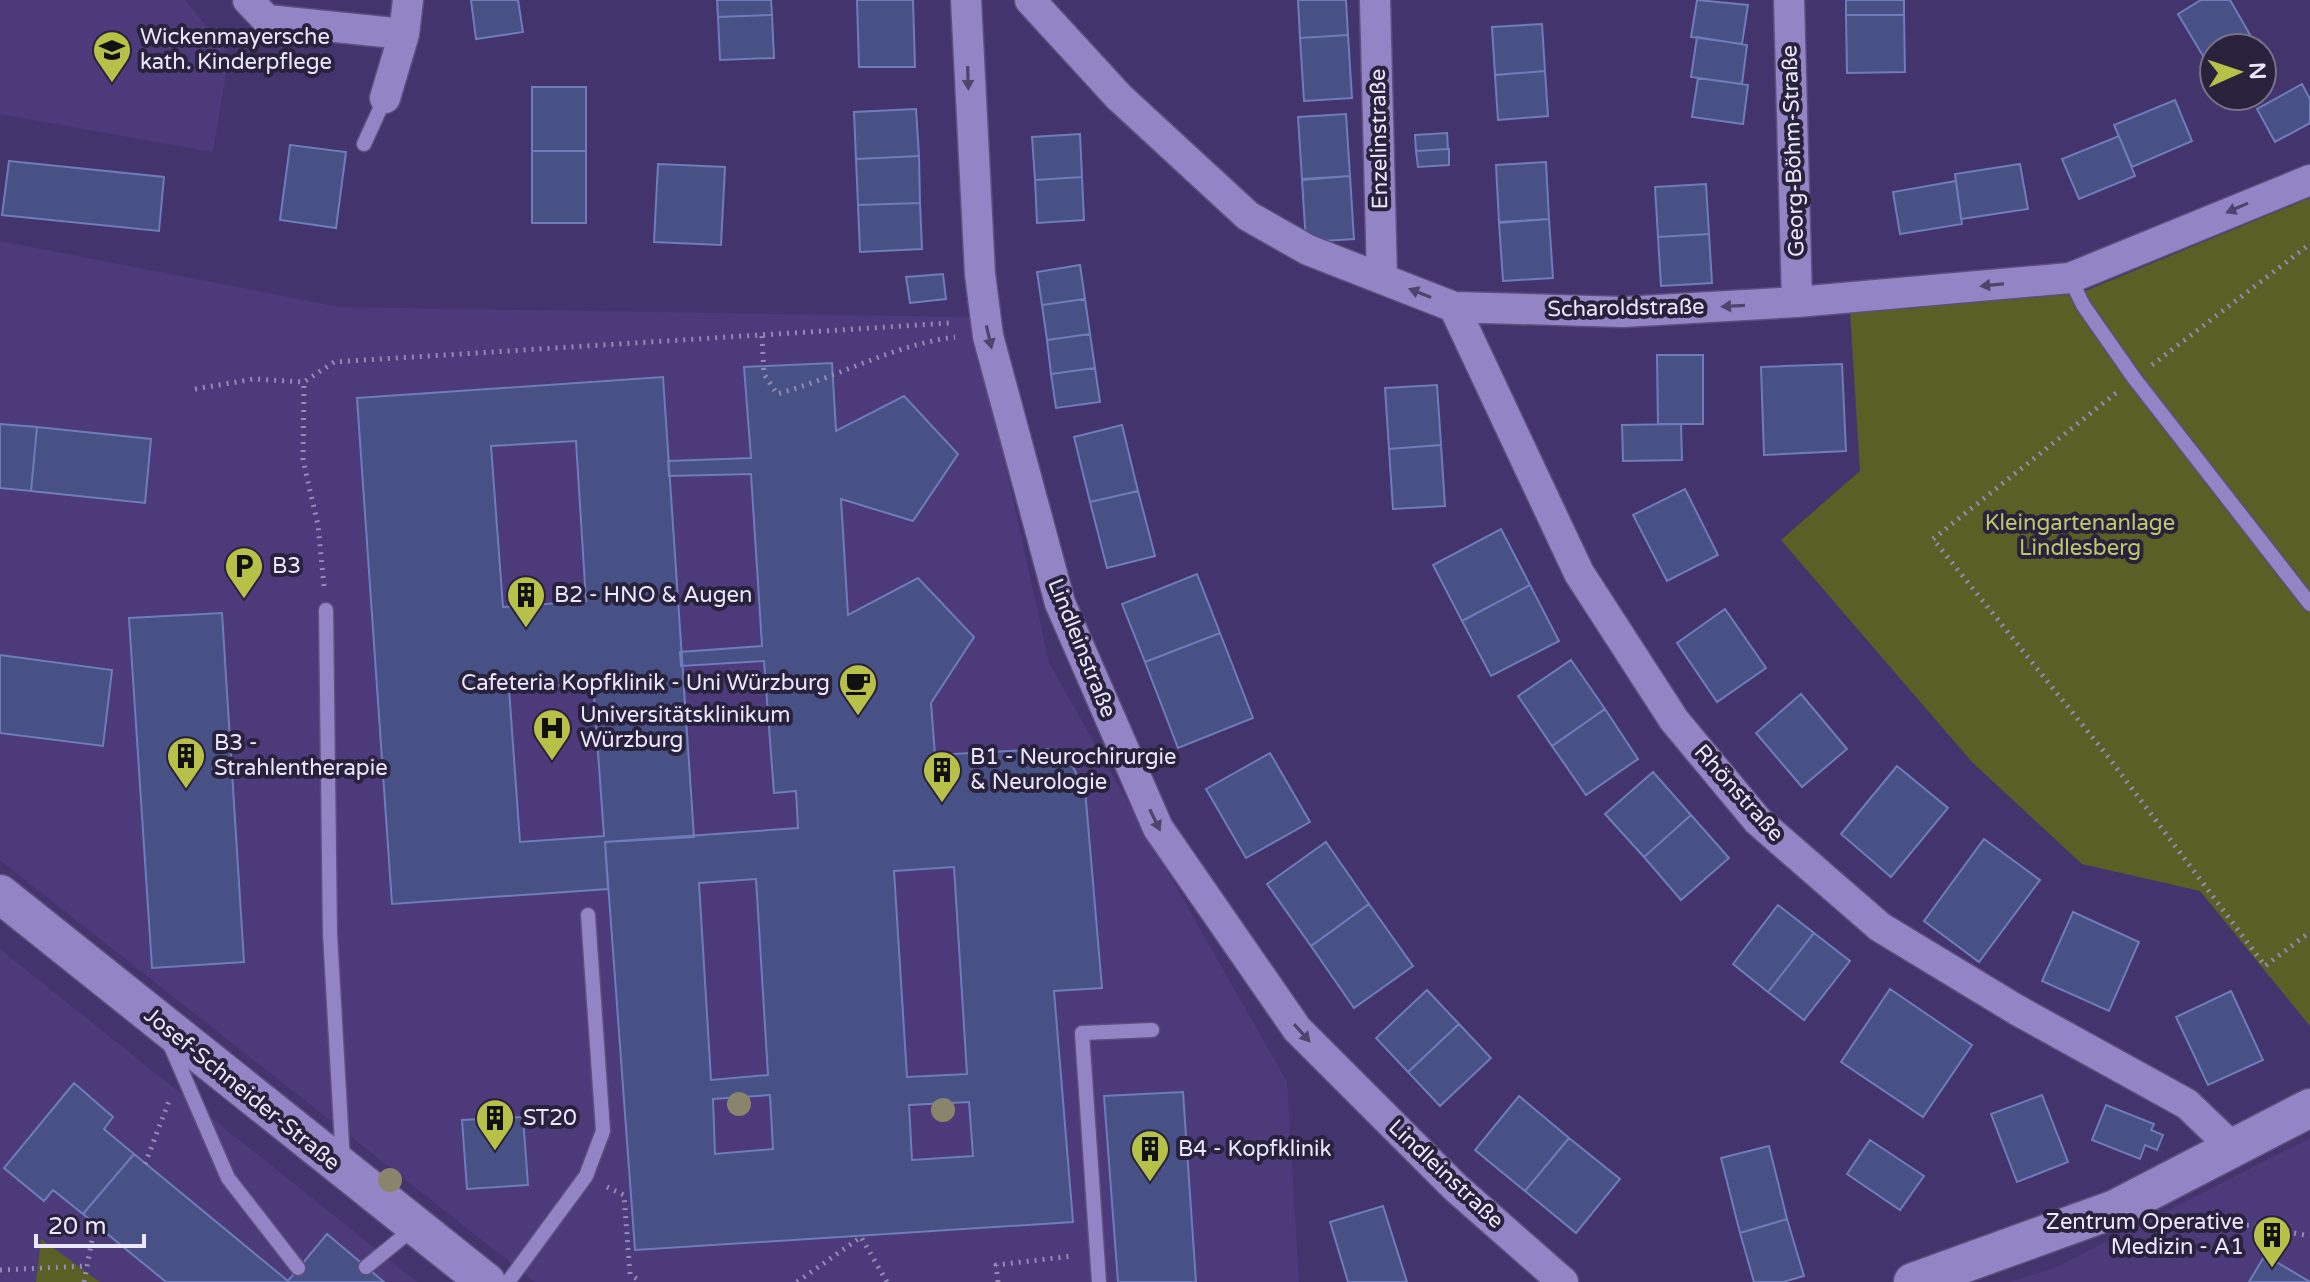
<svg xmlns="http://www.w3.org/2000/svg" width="2310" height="1282" font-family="'Varela Round',sans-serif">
	<rect width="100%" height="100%" fill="#44346d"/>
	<path fill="#4c3a7b" d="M0 0H185L229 54 213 152 0 114Z
		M0 241 339 307 973 317 1049 663 1287 1082 1299 1282H535L0 860Z
		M0 949 417 1282H0Z
		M2310 1138V1282H2009L2053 1269Z"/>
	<path fill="#5a5f26" d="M2310 198V1026L2200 891 2082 864 1972 762 1781 540 1860 471 1850 312 2078 294Z
		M41 1239 100 1282H36Z"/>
	<path fill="#475186" stroke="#6e7cb9" stroke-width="2" fill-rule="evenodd" d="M471 0H518L523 32 476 39Z
		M717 0H771L772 15 718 17Z
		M857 0H913L915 67H859Z
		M1298 0H1346L1348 35 1300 38Z
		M1697 0 1748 5 1742 44 1691 37Z
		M1846 0H1904V15H1846Z
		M2201 0H2230L2253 40 2240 48H2214V63L2209 66 2178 14Z
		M772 15 774 58 720 60 718 17Z
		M1846 15H1904L1905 72 1847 73Z
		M1542 24 1545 71 1495 75 1492 27Z
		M1348 35 1352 98 1304 101 1300 38Z
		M1697 37 1747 45 1742 84 1691 77Z
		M1545 71 1548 116 1498 120 1495 75Z
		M1698 78 1748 85 1743 124 1692 117Z
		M2302 84 2310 99V123L2275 142 2257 109Z
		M532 87H586V151H532Z
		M2175 100 2192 141 2132 167 2114 125Z
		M916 109 919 156 856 159 854 112Z
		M1346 114 1350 176 1302 179 1298 117Z
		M1447 133 1448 149 1416 151 1415 135Z
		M1080 134 1082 177 1035 180 1032 137Z
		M2119 136 2135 176 2079 199 2062 159Z
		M290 145 346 152 336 228 280 220Z
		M1449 149V165L1418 167 1416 151Z
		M532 151H586V223H532Z
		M919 156 920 203 858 205 856 159Z
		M9 161 164 177 159 231 2 215Z
		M1546 162 1549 219 1499 222 1496 165Z
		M658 164 725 167 721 245 654 242Z
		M2020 164 2028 209 1961 219 1955 174Z
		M1350 176 1354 239 1306 242 1302 180Z
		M1082 177 1084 220 1037 223 1035 180Z
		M1956 181 1962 224 1900 234 1893 192Z
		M1706 184 1709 234 1658 237 1655 187Z
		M920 203 922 249 860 252 858 205Z
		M1549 219 1553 278 1503 281 1499 223Z
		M1709 234 1712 283 1661 286 1658 237Z
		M1080 265 1085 299 1042 305 1037 272Z
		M943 274 946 299 910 303 906 277Z
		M1085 299 1090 334 1047 340 1042 305Z
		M1090 334 1095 368 1051 374 1047 340Z
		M1657 355H1703V424H1658Z
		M832 363 836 431 904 396 958 454 913 521 841 499 848 615 918 578 974 637 931 703 935 755 1048 749 1070 762 1085 789 1102 988 1054 991 1073 1222 635 1250 605 842 798 828 796 791 774 793 764 661 681 666 680 652 762 646 751 474 669 476 668 461 751 458 744 367ZM954 867 967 1074 907 1077 894 871ZM756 879 768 1075 711 1080 699 883ZM770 1095 773 1149 715 1154 713 1099ZM969 1102 973 1156 912 1160 909 1105Z
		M1842 364 1846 451 1764 455 1761 367Z
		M1095 368 1100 402 1056 408 1051 374Z
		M663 377 694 837 605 842 608 889 392 904 357 398ZM576 441 586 601 503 607 491 446ZM593 683 604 836 520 842 509 689Z
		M1437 385 1441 445 1389 449 1385 388Z
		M0 424 37 427 31 491 0 488Z
		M1681 424 1682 460 1623 461 1622 425Z
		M1122 425 1138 491 1090 502 1074 437Z
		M37 427 151 439 145 503 31 491Z
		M1441 445 1445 506 1393 509 1389 449Z
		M1685 489 1718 555 1667 581 1633 515Z
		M1138 491 1155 556 1107 568 1090 502Z
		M1501 529 1530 585 1462 621 1433 565Z
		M1197 574 1220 633 1145 662 1122 604Z
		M1530 585 1559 641 1491 676 1462 621Z
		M1725 609 1766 668 1717 702 1677 643Z
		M222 613 244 962 152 968 129 618Z
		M1220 633 1253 718 1178 748 1145 662Z
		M0 655 112 670 103 746 0 733Z
		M1571 660 1605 709 1552 746 1518 696Z
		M1801 694 1847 749 1802 787 1756 733Z
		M1605 709 1638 759 1586 795 1552 746Z
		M1270 753 1310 822 1246 858 1206 789Z
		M1897 766 1948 808 1891 877 1841 834Z
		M1653 772 1691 815 1644 857 1605 814Z
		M1691 815 1729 858 1681 900 1644 857Z
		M1984 839 2040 880 1979 962 1924 921Z
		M1326 842 1369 904 1311 946 1267 884Z
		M1369 904 1413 966 1354 1008 1311 946Z
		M1778 905 1814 933 1768 992 1733 964Z
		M2073 912 2139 942 2109 1011 2042 981Z
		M1814 933 1850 961 1804 1020 1768 992Z
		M1890 989 1972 1045 1923 1117 1841 1062Z
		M1427 990 1459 1024 1408 1072 1376 1038Z
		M2231 991 2263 1060 2208 1085 2176 1017Z
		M1459 1024 1491 1058 1440 1106 1408 1072Z
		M74 1083 113 1117 104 1129 134 1154 83 1214 53 1190 44 1201 4 1168Z
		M1183 1092 1196 1282H1118L1104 1096Z
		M2042 1095 2068 1162 2017 1182 1991 1114Z
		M1519 1096 1569 1138 1525 1191 1475 1150Z
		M2106 1105 2154 1124 2151 1130 2163 1135 2157 1150 2145 1145 2140 1159 2092 1140Z
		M523 1117 528 1185 467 1189 462 1120Z
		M1569 1138 1620 1179 1576 1233 1525 1191Z
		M1870 1140 1924 1176 1900 1210 1847 1174Z
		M1769 1146 1787 1219 1740 1233 1721 1158Z
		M134 1154 288 1281 327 1234 384 1282H166L83 1214Z
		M1383 1206 1407 1282H1348L1330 1222Z
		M1787 1219 1804 1276 1783 1282H1754L1740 1233Z
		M2265 1255 2310 1282H2249Z"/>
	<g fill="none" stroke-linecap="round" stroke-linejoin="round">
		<g stroke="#5d4f7d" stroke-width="17">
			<path id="service" d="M364 144 385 98
				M2070 278 2083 305 2134 378 2310 604
				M326 610 330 934 343 1162
				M169 1042 228 1178 298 1268
				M366 1267 415 1227
				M508 1282 586 1176 603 1131 588 915
				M1099 1282 1082 1033 1152 1030"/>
		</g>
		<g stroke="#5d4f7d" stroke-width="33">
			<path id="minor" d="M248 0 267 20 404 34
				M966 0 980 274 988 336 1060 603 1158 828 1297 1029 1455 1187 1563 1282
				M1030 0 1119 97 1248 216 1308 250 1454 307 1623 312 1797 302 2070 278 2310 180
				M1375 0 1382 278
				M1789 0 1797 302
				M385 98 404 34 408 0
				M1454 307 1579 573 1674 720 1758 821 1880 927 2017 1010 2187 1104 2234 1149"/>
		</g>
		<g stroke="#5d4f7d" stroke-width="41">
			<path id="tertiary" d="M0 894 486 1282
				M1913 1282 2115 1209 2310 1108"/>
		</g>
		<path stroke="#948ab2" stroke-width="5" stroke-dasharray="2 6" stroke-linecap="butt" d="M762 336 764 374 777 394C838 377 893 345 955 337
			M2152 365 2310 244
			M195 389 254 379 304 382
			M2116 393 1933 539 2109 758 2265 966 2310 932
			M324 586 318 525 303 460 304 382 334 362 950 323V327
			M145 1164 169 1101
			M607 1187 624 1195 630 1274 641 1282
			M2175 1220 2256 1226 2310 1236
			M0 1270 86 1266
			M84 1282 95 1224
			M797 1282 861 1237 887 1282
			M998 1282 996 1265 1073 1256"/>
		<use href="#service" stroke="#9385c5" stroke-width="14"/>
		<use href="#minor" stroke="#9385c5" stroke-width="30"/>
		<use href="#tertiary" stroke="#9385c5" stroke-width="38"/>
	</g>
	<g fill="#88856c">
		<circle cx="739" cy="1104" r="12"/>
		<circle cx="943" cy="1110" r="12"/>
		<circle cx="390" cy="1180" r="12"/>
	</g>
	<defs><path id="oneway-solid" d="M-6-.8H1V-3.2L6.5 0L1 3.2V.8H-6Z" transform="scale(2)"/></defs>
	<g fill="#4d456c">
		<use href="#oneway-solid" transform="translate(968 78) rotate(88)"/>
		<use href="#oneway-solid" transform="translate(2237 208) rotate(156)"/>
		<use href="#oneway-solid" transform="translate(1992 285) rotate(175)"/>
		<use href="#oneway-solid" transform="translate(1420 293) rotate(-158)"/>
		<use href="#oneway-solid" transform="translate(1733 306) rotate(177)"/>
		<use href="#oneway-solid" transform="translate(989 337) rotate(77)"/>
		<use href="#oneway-solid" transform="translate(1155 820) rotate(64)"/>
		<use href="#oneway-solid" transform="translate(1302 1033) rotate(48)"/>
	</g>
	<defs>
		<g id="school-pin" transform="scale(2)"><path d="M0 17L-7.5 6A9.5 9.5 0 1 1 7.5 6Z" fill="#b7c148" stroke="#28223c"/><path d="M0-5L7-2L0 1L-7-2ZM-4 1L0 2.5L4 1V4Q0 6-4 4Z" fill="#111"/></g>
		<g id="parking-pin" transform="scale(2)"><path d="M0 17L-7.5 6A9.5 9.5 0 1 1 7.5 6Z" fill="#b7c148" stroke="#28223c"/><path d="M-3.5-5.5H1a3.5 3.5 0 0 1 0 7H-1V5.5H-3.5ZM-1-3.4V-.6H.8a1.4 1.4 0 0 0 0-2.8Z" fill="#111"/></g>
		<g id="building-pin" transform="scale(2)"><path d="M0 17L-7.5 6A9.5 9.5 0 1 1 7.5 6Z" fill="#b7c148" stroke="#28223c"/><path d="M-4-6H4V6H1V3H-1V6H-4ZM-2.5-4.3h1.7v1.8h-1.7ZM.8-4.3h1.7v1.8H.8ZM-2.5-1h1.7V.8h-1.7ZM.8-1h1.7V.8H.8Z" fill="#111"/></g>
		<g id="cafe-pin" transform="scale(2)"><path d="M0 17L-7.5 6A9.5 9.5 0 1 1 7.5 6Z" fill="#b7c148" stroke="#28223c"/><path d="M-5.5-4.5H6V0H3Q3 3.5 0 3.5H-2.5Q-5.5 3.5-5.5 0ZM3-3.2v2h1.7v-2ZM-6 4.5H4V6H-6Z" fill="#111"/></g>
		<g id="hospital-pin" transform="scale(2)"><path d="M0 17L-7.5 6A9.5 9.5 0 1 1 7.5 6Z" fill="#b7c148" stroke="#28223c"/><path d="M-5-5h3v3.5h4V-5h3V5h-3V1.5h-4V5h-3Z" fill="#111"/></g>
	</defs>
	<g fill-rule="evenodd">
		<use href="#school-pin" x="112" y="50"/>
		<use href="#parking-pin" x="244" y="566"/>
		<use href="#building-pin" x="526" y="595"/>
		<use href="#cafe-pin" x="858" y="683"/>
		<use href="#hospital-pin" x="552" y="728"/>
		<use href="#building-pin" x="186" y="756"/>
		<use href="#building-pin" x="942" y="770"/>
		<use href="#building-pin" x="495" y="1118"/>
		<use href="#building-pin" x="1150" y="1149"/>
		<use href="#building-pin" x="2272" y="1235"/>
	</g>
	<g text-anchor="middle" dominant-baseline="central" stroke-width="8" stroke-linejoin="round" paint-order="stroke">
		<g font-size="22" fill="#ebe7fd" stroke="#28223c" text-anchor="start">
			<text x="140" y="37">Wickenmayersche<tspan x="140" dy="25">kath. Kinderpflege</tspan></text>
			<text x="272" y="566">B3</text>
			<text x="554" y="595">B2 - HNO &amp; Augen</text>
			<text x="830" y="683" text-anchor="end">Cafeteria Kopfklinik - Uni Würzburg</text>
			<text x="580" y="715">Universitätsklinikum<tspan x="580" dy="25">Würzburg</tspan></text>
			<text x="214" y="743">B3 -<tspan x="214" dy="25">Strahlentherapie</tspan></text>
			<text x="970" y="757">B1 - Neurochirurgie<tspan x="970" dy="25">&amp; Neurologie</tspan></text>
			<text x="523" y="1118">ST20</text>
			<text x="1178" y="1149">B4 - Kopfklinik</text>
			<text x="2244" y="1222" text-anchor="end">Zentrum Operative<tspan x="2244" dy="25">Medizin - A1</tspan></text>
		</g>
		<g font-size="22" fill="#ebe7fd" stroke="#28223c">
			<text transform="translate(1379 139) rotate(-91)">Enzelinstraße</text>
			<text transform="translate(1793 151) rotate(-92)">Georg-Böhm-Straße</text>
			<text transform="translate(1626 308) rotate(-1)">Scharoldstraße</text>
			<text transform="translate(1082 648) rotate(68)">Lindleinstraße</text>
			<text transform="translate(1739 793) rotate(48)">Rhönstraße</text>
			<text transform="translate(242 1089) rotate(39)">Josef-Schneider-Straße</text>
			<text transform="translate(1446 1174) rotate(43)">Lindleinstraße</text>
		</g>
		<g font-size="22" fill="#bfc86c" stroke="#28223c">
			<text x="2080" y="523">Kleingartenanlage<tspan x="2080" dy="25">Lindlesberg</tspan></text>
		</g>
	</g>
	<g transform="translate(2238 72) rotate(87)"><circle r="38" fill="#28223c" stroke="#767189" stroke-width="2"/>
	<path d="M0-6L14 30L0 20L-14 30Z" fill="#b7c148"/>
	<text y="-12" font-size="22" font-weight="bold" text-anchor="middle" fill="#ebe7fd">N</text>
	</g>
	<path d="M36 1234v12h108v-12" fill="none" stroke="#ebe7fd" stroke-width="4"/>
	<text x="48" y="1234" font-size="24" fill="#ebe7fd" stroke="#28223c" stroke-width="6" paint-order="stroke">20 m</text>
</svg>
